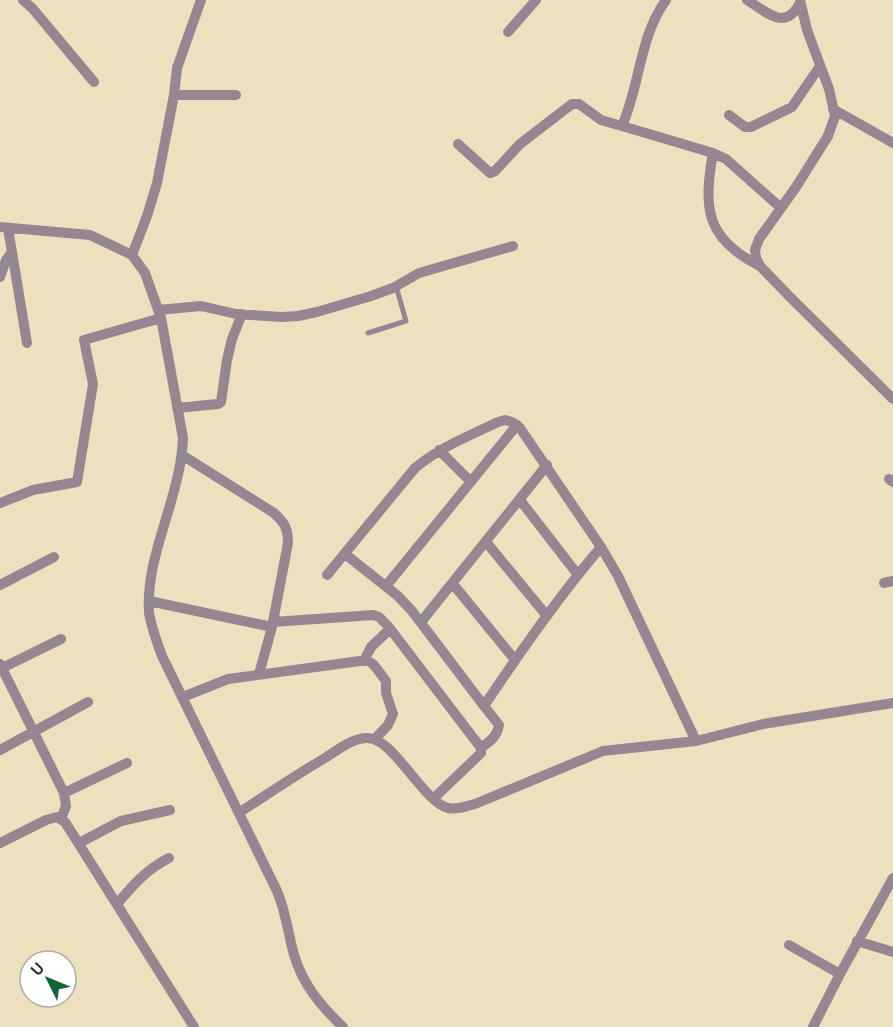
<svg xmlns="http://www.w3.org/2000/svg" width="893" height="1027" font-family="'Space Grotesk',sans-serif">
	<rect width="100%" height="100%" fill="#ece0bf"/>
	<g fill="none" stroke-linecap="round" stroke-linejoin="round">
		<path stroke="#948792" stroke-width="5" d="M368 333 406 321 396 286"/>
		<path stroke="#948792" stroke-width="10" d="M23 0 33 9 94 82
			M666 0C639 37 640 86 622 126L713 153C703 209 706 239 760 266
			M747 0C767 12 785 32 800 3
			M800 0 807 30 829 89 835 116 828 136 796 187 759 239 755 250 756 258 760 266 790 297 893 399
			M508 32 536 0
			M174 95H236
			M833 109 893 143
			M729 115 745 127H751L792 107 820 66
			M458 144 490 173 495 171 520 144 572 104H579L601 120 622 126
			M713 153 726 159 781 208
			M0 227 90 235 132 255 145 273 161 318 183 438C181 497 145 556 149 612 151 627 157 642 162 656L277 891C286 912 288 933 294 955 303 985 321 1006 343 1027
			M12 252 27 343
			M132 255 147 216 157 183 174 95 177 68 201 0
			M0 277 6 260 12 252 8 229
			M158 310 201 306 236 314 282 317 298 316 317 312 371 296 393 288 419 273 513 246
			M177 408 218 404 221 402 227 360 232 339 242 314
			M439 450 471 482
			M182 455 274 513C285 523 288 529 288 543L272 627 259 674
			M889 479 893 482
			M520 500 578 575
			M0 503 33 490 77 482 93 384 84 340 161 318
			M486 542 547 616
			M345 554 398 596 412 611 484 706C520 652 558 597 601 547
			M327 575 415 468C440 447 469 436 498 422L505 420 512 422 520 428 601 547 618 576 696 741
			M884 583 893 581
			M453 584 515 660
			M0 585 54 557
			M386 586 517 425
			M149 601 272 627
			M273 622 373 615 379 617 388 626 481 748V753L434 798
			M421 622 547 465
			M364 661 371 647 390 629
			M0 664 64 793 66 806 61 819
			M0 669 61 639
			M183 697 228 679 367 660 374 665 386 681V693L393 714 388 725 375 739
			M481 748C490 741 497 737 499 725L484 706
			M0 750 88 702
			M64 793 127 763
			M240 812C268 794 296 775 325 758 338 750 351 739 366 738 392 735 422 801 448 808 457 810 467 806 475 804L603 751 696 741 763 724 893 703
			M0 843 46 820 57 817 65 822 194 1027
			M79 843 121 821 170 810
			M117 904C133 885 147 869 169 858
			M857 941 893 952
			M789 945 840 974
			M813 1027 840 974 893 878"/>
	</g>
	<g transform="translate(48 979) rotate(313)"><circle r="28" fill="#ffffff" stroke="#adaba7" stroke-width="1.5"/>
	<path d="M0-4.5L10 22L0 15L-10 22Z" fill="#106637"/>
	<text y="-9" font-size="16" font-weight="bold" text-anchor="middle" fill="#332e22">U</text>
	</g>
</svg>
